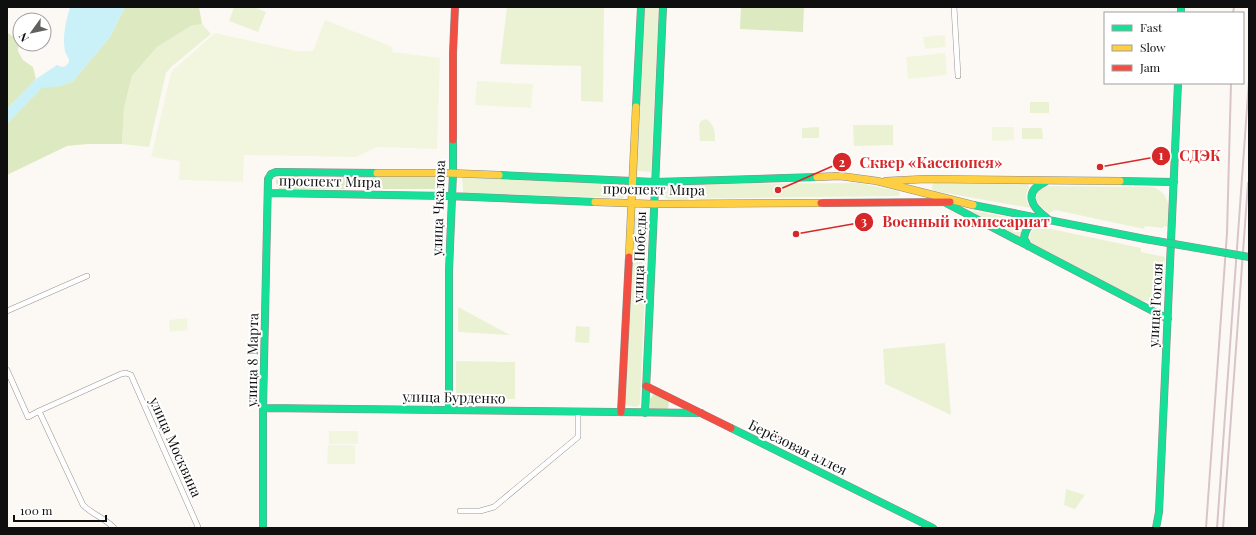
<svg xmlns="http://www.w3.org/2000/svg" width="1256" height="535" font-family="'Playfair Display',serif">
	<rect width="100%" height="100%" fill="#fcf9f5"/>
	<path fill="#ebf2d4" d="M234 7H254L266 12 258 32 229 21Z
		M507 7H604L603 102 581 101V66L500 64Z
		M644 7H659L651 172 636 171Z
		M202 24 211 34 171 67 166 73 149 147 122 144 124 108 132 76 157 47 191 26Z
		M1030 102H1049V113H1030Z
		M706 119C715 125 715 132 715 141H700L699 125 701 121Z
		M853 125H893V145L854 146Z
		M819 127V138H802V128Z
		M1022 128H1042L1043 139H1022Z
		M462 176 625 183 624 198 463 193Z
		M936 182 1028 183 1029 188C1024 195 1026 201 1030 208L934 191 932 189V185Z
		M859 183 898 191 900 193 899 195 898 196 668 199 662 196 661 194V186L665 184Z
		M1043 186 1152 187C1172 193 1169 210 1168 227L1164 226 1163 228 1145 226 1144 229 1055 210 1049 213C1037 205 1031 198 1043 186Z
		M964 209 1029 221 1023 228 1024 243Z
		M633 217 648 218 640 404 637 407 628 406 625 403Z
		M1036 227H1042L1141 248V252L1165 257 1164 293C1159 301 1149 302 1140 300L1035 247C1027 241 1028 232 1036 227Z
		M458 307 510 335 458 332Z
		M576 326 590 327 589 343 575 342Z
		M945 343 951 414V415L885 384 883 349Z
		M456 361 515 362V399H456Z
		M1066 489 1085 495 1075 509 1064 505Z"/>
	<path fill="#ddeac1" d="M125 7H199L202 24 191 26 157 47 132 76 124 108 122 144H88L67 146 7 175V124L42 87 60 86 73 81 110 37Z
		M741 7H804L803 32 740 29Z
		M8 33 19 41 18 51 23 60 33 67 36 79 7 109Z
		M279 175H300V184H312V177H444V189H279C275 183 275 180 279 175Z
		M654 394 669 401 668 409C661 411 655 413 650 408L649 400Z"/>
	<path fill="#f3f6de" d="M325 20 393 47 392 52 440 58 437 149 377 147 356 157 244 155 243 182 179 180 180 161 151 157 171 73 173 70 215 33 296 51H313Z
		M945 35 946 47 925 49 923 37Z
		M945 53 947 75 908 79 906 57Z
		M477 81 533 84 531 108 475 105Z
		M992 127H1014V140L992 141Z
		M187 318 188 330 170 332 169 320Z
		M329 431H358V444H329Z
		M328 445H355V464H327Z"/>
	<path fill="#caf0f8" d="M70 7H125L110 37 73 81 60 86 42 88 7 124V109L36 79 57 65 62 67 66 66 69 62C69 57 66 55 65 51 62 36 66 22 70 7Z"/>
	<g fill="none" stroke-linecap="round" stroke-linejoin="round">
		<g stroke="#969493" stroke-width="6">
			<path id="street" d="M954 7 958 76
				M7 311 87 276
				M7 370 28 417 39 411 83 505C93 515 105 518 114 528
				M39 411 121 374 126 373 131 375 198 527
				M460 511H480L494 507 578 437V412"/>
		</g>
		<g stroke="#8c8b89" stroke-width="8">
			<path id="fast" d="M1181 7V13
				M636 107 641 7
				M499 175 655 182 817 177
				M1120 181 1174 182
				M1045 182C1023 192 1031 207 1047 218
				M268 193 447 196 595 202
				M944 202 1168 319
				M973 205 1145 239
				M1028 246 1024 238C1026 227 1031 222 1042 220
				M263 408 701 413
				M449 410V271L453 173V140
				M645 413 663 7
				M731 428 933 528
				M263 528V408L268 179 271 174 276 172 377 173
				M1156 528 1159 512 1178 83"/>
		</g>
		<g stroke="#8c8b89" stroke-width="8">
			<path id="slow" d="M377 173H447L499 175
				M817 177 840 176 877 181 973 205
				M886 181 926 179 1120 181
				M595 202 654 204 821 203
				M629 257 636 107"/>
		</g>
		<g stroke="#8c8b89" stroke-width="8">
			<path id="jam" d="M453 140V53L455 7
				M821 203 950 202
				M646 386 731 428
				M621 412 629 257"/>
		</g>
		<use href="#street" stroke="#fffefe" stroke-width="5"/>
		<use href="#fast" stroke="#16e098" stroke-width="7"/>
		<use href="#slow" stroke="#ffcf43" stroke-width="7"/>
		<use href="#jam" stroke="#f24e42" stroke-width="7"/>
		<path stroke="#d9c5c9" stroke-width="2" d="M1233 13 1234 7
			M1206 528 1227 233 1231 83
			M1217 528 1249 80
			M1223 528 1248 183"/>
		<g stroke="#8c8b89" stroke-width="8" stroke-linecap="butt">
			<path id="fast-bridge" d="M1145 239 1249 257"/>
		</g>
		<use href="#fast-bridge" stroke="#16e098" stroke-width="7"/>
	</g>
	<g text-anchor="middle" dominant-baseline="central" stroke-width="4" stroke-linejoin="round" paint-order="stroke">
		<g font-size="14" fill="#0f0f0f" stroke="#fff">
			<text transform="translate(330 181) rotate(1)">проспект Мира</text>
			<text transform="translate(654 189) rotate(1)">проспект Мира</text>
			<text transform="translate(438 208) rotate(-88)">улица Чкалова</text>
			<text transform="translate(639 257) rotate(-88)">улица Победы</text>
			<text transform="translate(1155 305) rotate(-87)">улица Гоголя</text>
			<text transform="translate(252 360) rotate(-89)">улица 8 Марта</text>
			<text transform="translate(454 397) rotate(1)">улица Бурденко</text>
			<text transform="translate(176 447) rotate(66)">улица Москвина</text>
			<text transform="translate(798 447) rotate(26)">Берёзовая аллея</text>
		</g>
	</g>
	<path fill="none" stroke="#d62828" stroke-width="1.5" d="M1100 167L1161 156M778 190L842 162M796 234L864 222"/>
	<g fill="#d62828" stroke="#fff" stroke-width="1.5">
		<circle cx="1100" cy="167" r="4"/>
		<circle cx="778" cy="190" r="4"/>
		<circle cx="796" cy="234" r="4"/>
		<circle cx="1161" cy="156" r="10"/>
		<circle cx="842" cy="162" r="10"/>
		<circle cx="864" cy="222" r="10"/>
	</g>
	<g font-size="12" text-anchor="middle" font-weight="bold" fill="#fff">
		<text x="1161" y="160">1</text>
		<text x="842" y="167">2</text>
		<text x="864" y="226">3</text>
	</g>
	<g font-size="15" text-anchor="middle" font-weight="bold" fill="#d62828" stroke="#fff" stroke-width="4" stroke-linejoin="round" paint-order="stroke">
		<text x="1200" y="161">СДЭК</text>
		<text x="931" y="168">Сквер «Кассиопея»</text>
		<text x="966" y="227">Военный комиссариат</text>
	</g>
	<rect width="1256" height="535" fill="none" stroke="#0f0f0f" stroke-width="16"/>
	<rect x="1104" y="12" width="140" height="72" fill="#ffffff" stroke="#9f9f9f"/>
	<rect x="1112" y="25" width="20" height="6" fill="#16e098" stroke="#9f9f9f"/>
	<text x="1140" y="32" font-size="12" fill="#0f0f0f">Fast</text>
	<rect x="1112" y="45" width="20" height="6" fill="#ffcf43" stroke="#9f9f9f"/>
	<text x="1140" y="52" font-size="12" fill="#0f0f0f">Slow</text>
	<rect x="1112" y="65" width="20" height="6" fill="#f24e42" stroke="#9f9f9f"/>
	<text x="1140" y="72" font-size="12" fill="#0f0f0f">Jam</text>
	<g transform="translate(32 32) rotate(237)"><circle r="19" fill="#ffffff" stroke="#9f9f9f"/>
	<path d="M0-3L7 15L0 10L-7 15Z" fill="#626160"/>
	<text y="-6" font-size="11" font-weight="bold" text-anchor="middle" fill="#0f0f0f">N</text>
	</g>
	<path d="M14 515v6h92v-6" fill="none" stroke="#0f0f0f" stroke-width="2"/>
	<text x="20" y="515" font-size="12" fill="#0f0f0f" stroke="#ffffff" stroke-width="3" paint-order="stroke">100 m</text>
</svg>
